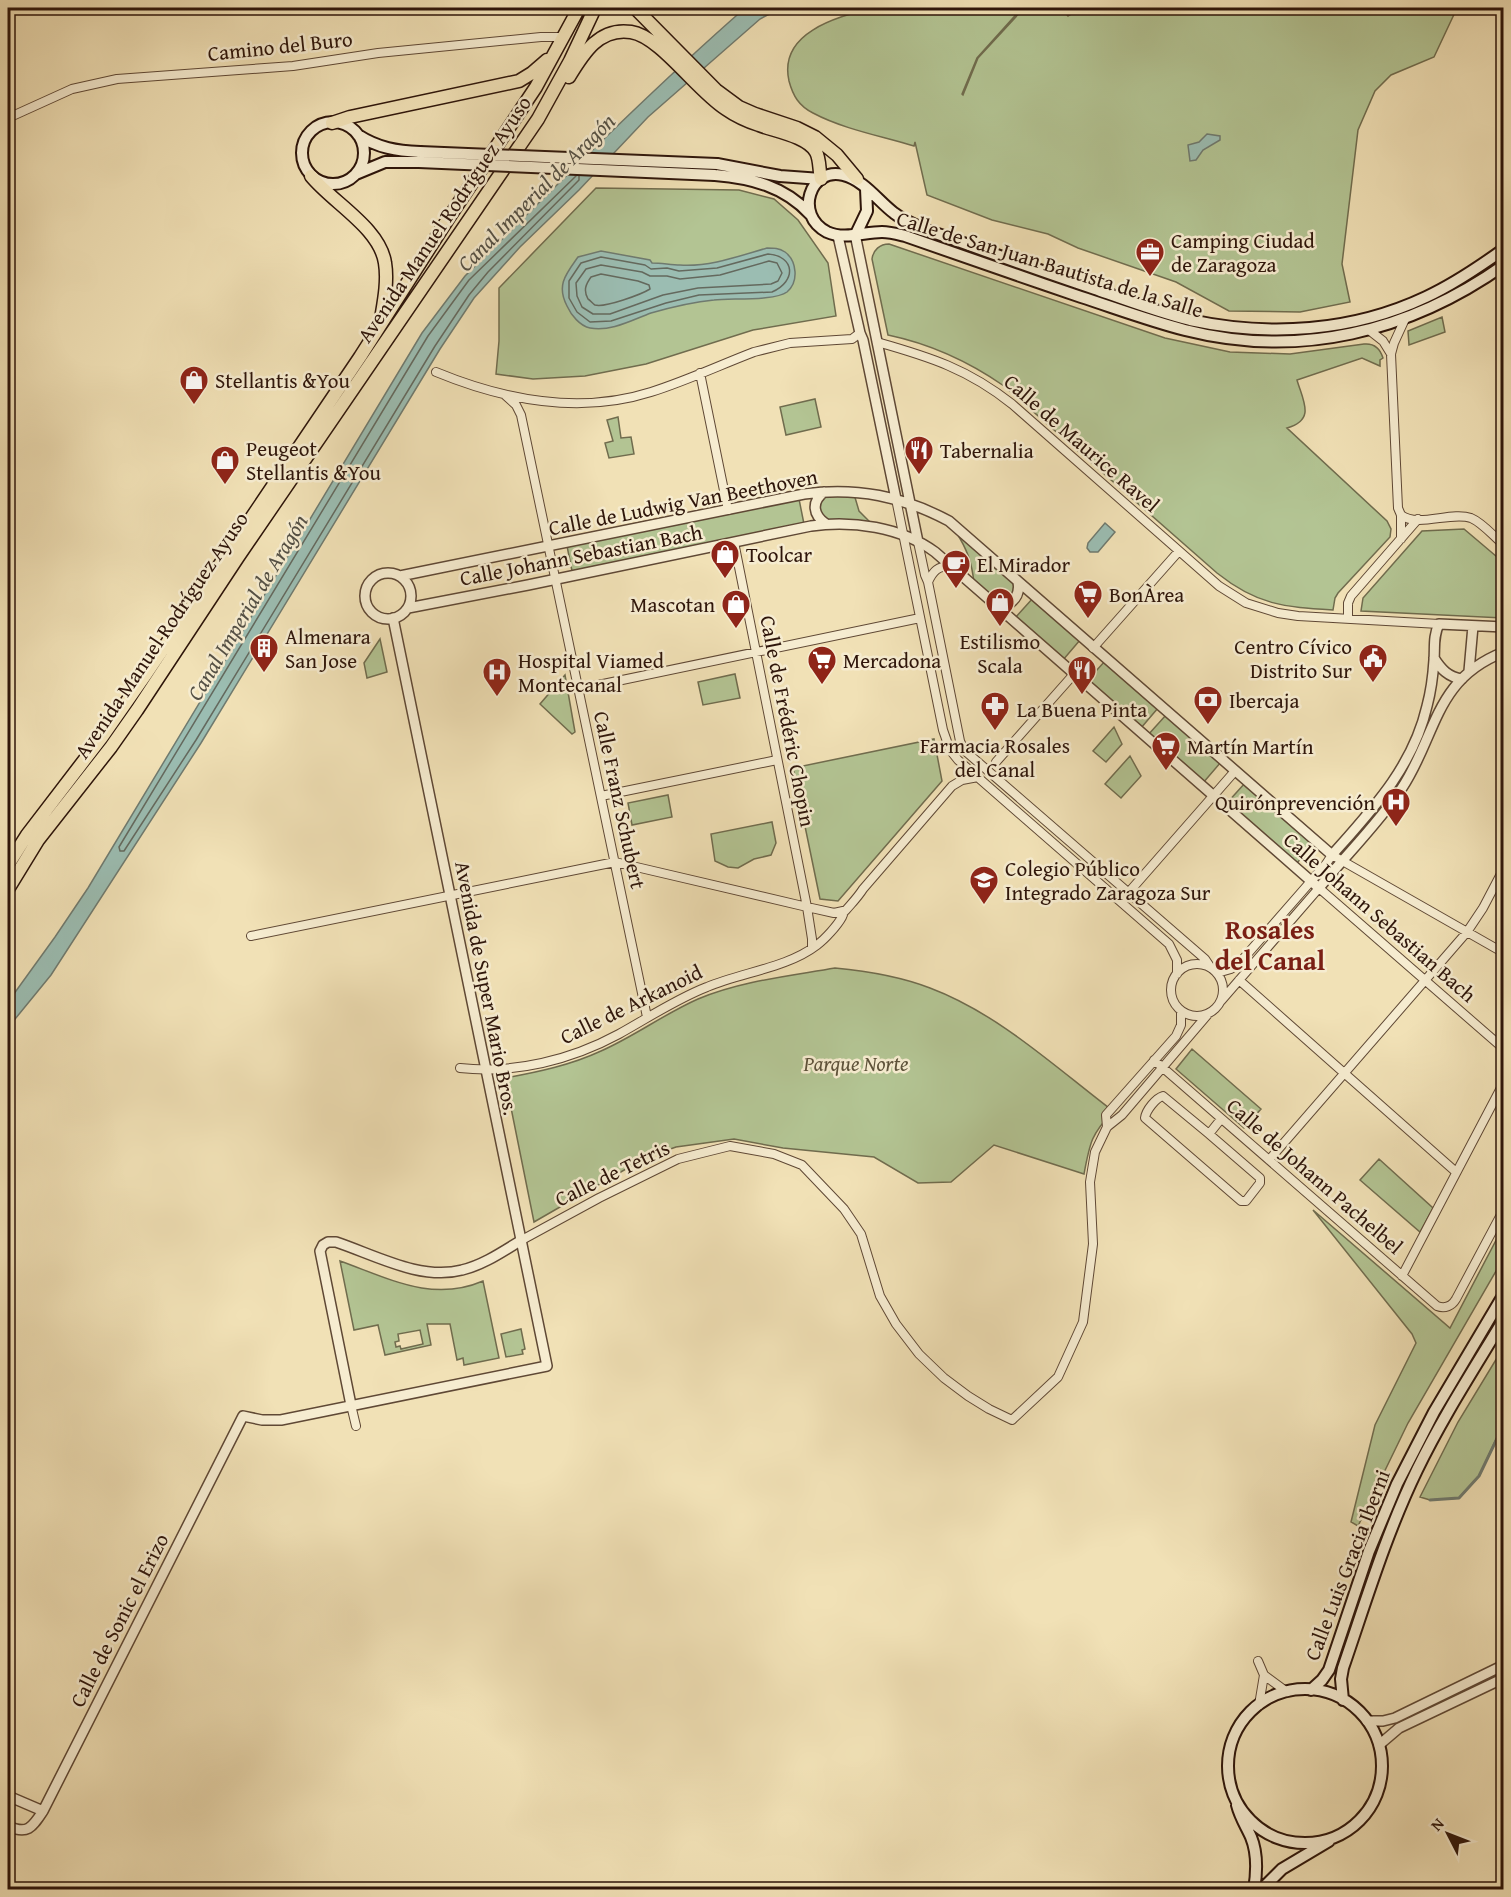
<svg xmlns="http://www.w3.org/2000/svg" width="1511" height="1897" font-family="'Gentium Book Plus',serif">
	<rect width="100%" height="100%" fill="#f1e1b6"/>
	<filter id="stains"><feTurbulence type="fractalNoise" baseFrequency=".00333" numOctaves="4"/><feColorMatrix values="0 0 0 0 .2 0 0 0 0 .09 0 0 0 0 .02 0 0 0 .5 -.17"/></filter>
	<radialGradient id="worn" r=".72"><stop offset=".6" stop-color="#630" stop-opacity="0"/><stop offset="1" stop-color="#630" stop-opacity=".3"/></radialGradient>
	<path fill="#b3c493" stroke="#706c4e" stroke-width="1.5" fill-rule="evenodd" d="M872 8H1022L977 58 962 94 963 95 978 58 1024 8H1061L1068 16 1081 8H1457L1434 57 1391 75 1375 91 1358 130 1342 264 1350 302 1300 312 1229 311 1176 282 1078 248 1048 234 992 220 927 195 915 142 914 146C881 136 843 129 813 113 799 106 793 96 789 81 778 32 838 17 872 8Z
		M596 188 739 190 774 199 798 220 828 263 836 316 753 330 646 364 585 376 533 379 496 374 499 341V288Z
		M889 244 1165 338 1230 352 1290 354 1364 344C1374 343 1380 348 1383 358L1380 360V366L1362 358 1297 380C1303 401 1316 420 1287 428L1387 521 1391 529 1390 537 1338 593 1335 598 1333 610C1284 607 1257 605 1217 573L1004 386C968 361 931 344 888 335L872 259C873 250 880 244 889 244Z
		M1442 317 1445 332 1409 345 1408 331Z
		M815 399 821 427 786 435 780 407Z
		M618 417 621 438 631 437 634 454 609 458 605 443 613 441 607 420Z
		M854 494 859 511 872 524 827 521 819 514 818 504 823 496Z
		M799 499 804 524 572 571 567 546Z
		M1464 529 1503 562V618L1361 611 1363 598 1422 531Z
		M956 532 1013 583 1015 591 1008 601 998 603 974 583C972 563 967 549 956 532Z
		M1033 598 1080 640 1063 660 1015 618Z
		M380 639 387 672 367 678 364 663Z
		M1105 661 1158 708 1141 728 1087 681Z
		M735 674 740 698 703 705 698 682Z
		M565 675 575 732 572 734 540 704Z
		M1166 715 1221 762 1203 783 1148 735Z
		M1114 727 1122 744 1106 762 1093 751Z
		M934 739 942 781 838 901 820 899 793 768Z
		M1130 756 1141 776 1121 798 1105 784Z
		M1245 783 1314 844 1297 863 1227 803Z
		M668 795 672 817 632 825 628 803Z
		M772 822 776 843 771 855 754 859 738 868 728 867 715 861 711 834Z
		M835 968C867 971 899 976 930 988 999 1014 1055 1067 1113 1111 1091 1135 1090 1142 1084 1174L994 1145 951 1182 918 1183 874 1157 783 1148 734 1139 676 1147 645 1158 534 1222 505 1078C538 1072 571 1065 601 1051 635 1036 664 1014 698 999 741 981 789 976 835 968Z
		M1192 1049 1261 1109 1244 1128 1176 1069Z
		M1379 1159 1433 1208 1420 1232 1360 1180Z
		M1313 1210 1450 1328 1503 1227V1259L1408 1423 1358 1526 1351 1522 1375 1425 1416 1343 1412 1334Z
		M340 1261C388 1278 432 1303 483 1281L499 1358 464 1365 463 1358 457 1360 450 1324H427L431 1345 385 1355 378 1325 354 1330ZM420 1330 423 1344 401 1349 400 1346 396 1347 395 1342 399 1341 398 1334Z
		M521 1329 525 1349 522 1350 523 1354 506 1357 501 1334Z
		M1503 1348V1424L1479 1476 1459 1498 1430 1500 1420 1497 1458 1422Z"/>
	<path fill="#9bbdb2" stroke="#6f7a6f" stroke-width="1.5" d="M745 8H781L760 19 648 117 579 190 520 247 474 298 440 349 201 743 51 975 11 1024 8 1026V1002L55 937 88 888 422 333 465 276C557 185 648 93 745 8Z
		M1207 134 1220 136V140L1203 150 1196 160 1190 161 1188 145 1199 142Z
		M767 248C774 248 779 248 785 252 797 261 799 282 787 292 775 301 731 298 714 300 693 302 672 307 651 313 632 320 611 332 590 328 580 326 571 315 567 306 556 285 566 274 578 257L601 251 650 260 652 263C662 263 671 265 680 265 710 267 739 256 767 248Z
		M1105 523 1115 532 1098 552H1090L1087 548 1088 543Z"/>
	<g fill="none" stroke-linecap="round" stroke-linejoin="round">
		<path stroke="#64695e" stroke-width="1.5" d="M576 176 469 280 428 336 119 847 120 851H124L196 740 435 346 469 295 488 272 579 180V176
			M768 254C795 256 797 281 772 292L699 295 666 303 611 321 590 322 577 312 569 298V281L581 263 601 257 645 265 651 269 667 268 679 271 717 268Z
			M769 261 777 263 782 273 778 281 771 284 698 288 663 295 610 314H593L582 307 577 296 576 283 586 269 601 265 642 272 650 276H667L680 279 720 275Z
			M601 274 638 281 649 285 650 289C642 294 605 308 595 305 593 304 590 300 588 299 583 290 586 284 591 277Z"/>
		<path stroke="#6f7a6f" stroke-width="3" d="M1430 1500 1459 1498 1479 1476 1504 1424"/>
		<g stroke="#5f4835" stroke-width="10">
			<path id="minor" d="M8 118 72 89 117 79 293 66 378 53 541 37H564
				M1369 330 1383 341 1391 354
				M877 342C930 357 968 369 1012 404L1219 586 1246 603 1278 613 1298 616 1439 624
				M436 372C504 400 579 415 651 392 686 381 720 365 754 352L790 343 852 339 860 333
				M700 373 728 510
				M505 395 516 405 521 415 647 1017
				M896 499 943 730 950 750 958 760 1169 944 1177 960V974
				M1401 515C1418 528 1451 511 1471 518 1483 523 1494 537 1504 545
				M1401 539V515L1398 508 1391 354 1394 343 1405 319
				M734 542 807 907 812 939V948
				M918 542 925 575 928 582 960 741 964 750 1205 959 1211 968
				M928 582C933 571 938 566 950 566
				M1348 619V603L1351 596 1418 519
				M1093 648 1179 551
				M579 689 920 618
				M996 762 1074 674
				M601 796 777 760
				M1129 892 1235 771
				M251 936 615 862 807 907 834 913 843 911
				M1171 990a26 26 0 1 1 52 0a26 26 0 1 1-52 0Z
				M1217 973 1231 969 1243 959 1326 864 1332 855 1504 953
				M1239 980 1456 1172
				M1221 1001 1319 888 1504 1049
				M1154 1060 1437 1306C1445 1309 1452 1306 1456 1299L1504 1209
				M460 1068C515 1074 571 1060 619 1034 648 1018 676 999 707 987 743 972 787 968 817 945 825 939 837 926 842 917 845 911 841 915 846 910 852 903 858 897 863 889L952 786 962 780 978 777
				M1107 1127 1106 1115 1176 1036 1181 1025V1011
				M1209 1134 1260 1178V1183L1246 1201H1241L1145 1118C1146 1110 1156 1098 1163 1096L1209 1134 1221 1119
				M1269 1160 1467 932 1483 908 1504 868
				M520 1241 599 1198 678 1159 730 1146 774 1154 802 1165 844 1209 861 1234 880 1296 896 1324 919 1354 944 1378 968 1396 989 1409 1012 1420 1058 1377 1083 1322 1093 1244 1090 1182 1095 1152 1107 1127 1122 1115 1209 1013
				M1402 1276 1504 1082
				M351 1405 356 1426
				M1258 1661 1264 1675 1287 1692
				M1259 1705 1264 1675"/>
		</g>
		<g stroke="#5f4835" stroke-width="12">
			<path id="tertiary" d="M855 234 918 542
				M838 236 860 333 863 340 896 499
				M824 492C811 502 813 515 826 524
				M365 596a23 23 0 1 1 46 0a23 23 0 1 1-46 0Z
				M400 576 804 494C857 487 902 496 949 521L1332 855C1372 810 1413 767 1427 706 1431 691 1433 676 1434 660 1435 647 1433 636 1439 624L1504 627
				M994 604 1007 605C1016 600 1020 592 1018 582
				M408 608 528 585 811 526C852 520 901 527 935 552L1319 888C1346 855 1378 824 1402 788 1437 735 1434 679 1504 652
				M1434 658C1441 669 1448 677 1462 679
				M1469 671 1473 626
				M351 1405 320 1251 323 1245 328 1242H336C375 1255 421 1281 462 1270 483 1265 502 1252 520 1241
				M1367 1721H1383L1395 1718 1504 1665
				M1379 1745 1399 1728 1504 1678
				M8 1796 43 1811
				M8 1826C27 1835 32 1828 43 1811L243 1416 262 1420H281L547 1366 393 618"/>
		</g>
		<g stroke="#2e150a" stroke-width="14">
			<path id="secondary" d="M302 153a31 31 0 1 1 62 0a31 31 0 1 1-62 0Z
				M358 135C378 148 397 151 420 152
				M717 164 780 176 821 179
				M356 174 385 162H419
				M715 175C751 178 784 186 810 214
				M856 234 867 211 866 189
				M1504 249C1479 267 1454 284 1426 297 1352 332 1269 337 1190 320 1158 312 1126 300 1095 289 1038 270 983 250 927 230 915 225 904 221 894 213 878 201 864 180 843 175 810 167 794 215 827 232 844 240 864 232 882 232 890 232 897 234 905 236 963 256 1022 277 1081 297 1115 308 1150 321 1185 330 1299 359 1409 332 1504 265
				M1228 1766a77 77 0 1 1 154 0a77 77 0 1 1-154 0Z
				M1311 1690 1322 1680 1329 1670 1369 1551 1397 1484 1434 1412 1504 1294
				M1343 1700 1341 1679 1343 1668C1366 1601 1386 1534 1417 1470 1442 1418 1474 1369 1504 1319
				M1237 1805C1240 1817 1246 1826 1251 1837 1258 1854 1257 1872 1254 1890
				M1261 1890 1282 1869 1329 1841"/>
		</g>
		<g stroke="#2e150a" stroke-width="15">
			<path id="trunk" d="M635 8 716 90 739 107 755 114 797 128 815 137 837 155 857 179
				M569 77C583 54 599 27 631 32 660 36 698 92 726 109 736 116 747 121 759 125 774 131 807 136 816 152 820 159 819 170 821 179
				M332 123 350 117 519 81 532 73 547 60
				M311 176C333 203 380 228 385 263 388 281 384 301 381 319
				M8 865 27 835 102 737 146 674 360 357 448 219 536 87 579 8
				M8 889 38 840 111 747 137 710 238 557 538 119 570 61 595 8"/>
		</g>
		<use href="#minor" stroke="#f6ecd0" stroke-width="8"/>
		<use href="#tertiary" stroke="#f6ecd0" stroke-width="9"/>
		<use href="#secondary" stroke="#f6ecd0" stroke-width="10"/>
		<use href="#trunk" stroke="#f1e1b6" stroke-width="12"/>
		<g stroke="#2e150a" stroke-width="14" stroke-linecap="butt">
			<path id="secondary-bridge" d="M420 152 717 164
				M419 162 715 175"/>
		</g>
		<use href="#secondary-bridge" stroke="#f6ecd0" stroke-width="10"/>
	</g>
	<defs>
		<g id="office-pin" transform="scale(1.5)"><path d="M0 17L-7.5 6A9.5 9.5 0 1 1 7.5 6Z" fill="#8f2418" stroke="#f6ecd0"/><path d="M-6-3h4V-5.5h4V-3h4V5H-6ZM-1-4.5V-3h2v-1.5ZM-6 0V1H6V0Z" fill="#fff"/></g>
		<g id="shop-pin" transform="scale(1.5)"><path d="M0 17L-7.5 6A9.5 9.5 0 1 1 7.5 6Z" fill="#8f2418" stroke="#f6ecd0"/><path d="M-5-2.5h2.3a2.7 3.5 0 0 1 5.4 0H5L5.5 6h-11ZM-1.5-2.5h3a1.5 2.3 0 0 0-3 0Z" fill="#fff"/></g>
		<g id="restaurant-pin" transform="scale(1.5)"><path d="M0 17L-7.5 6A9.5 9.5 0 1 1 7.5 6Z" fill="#8f2418" stroke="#f6ecd0"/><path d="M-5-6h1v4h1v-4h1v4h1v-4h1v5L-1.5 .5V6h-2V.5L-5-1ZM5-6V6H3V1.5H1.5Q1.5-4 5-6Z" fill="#fff"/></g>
		<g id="cafe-pin" transform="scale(1.5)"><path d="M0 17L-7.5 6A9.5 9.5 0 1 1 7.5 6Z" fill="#8f2418" stroke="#f6ecd0"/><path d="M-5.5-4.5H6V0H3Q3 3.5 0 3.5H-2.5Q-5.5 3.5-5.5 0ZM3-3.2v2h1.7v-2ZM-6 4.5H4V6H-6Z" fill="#fff"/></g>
		<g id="supermarket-pin" transform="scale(1.5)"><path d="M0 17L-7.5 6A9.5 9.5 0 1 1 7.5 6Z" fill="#8f2418" stroke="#f6ecd0"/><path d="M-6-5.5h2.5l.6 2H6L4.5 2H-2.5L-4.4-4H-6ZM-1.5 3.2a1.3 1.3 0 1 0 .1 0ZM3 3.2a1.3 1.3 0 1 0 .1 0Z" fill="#fff"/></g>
		<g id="building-pin" transform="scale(1.5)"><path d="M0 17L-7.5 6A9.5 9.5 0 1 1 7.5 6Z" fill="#8f2418" stroke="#f6ecd0"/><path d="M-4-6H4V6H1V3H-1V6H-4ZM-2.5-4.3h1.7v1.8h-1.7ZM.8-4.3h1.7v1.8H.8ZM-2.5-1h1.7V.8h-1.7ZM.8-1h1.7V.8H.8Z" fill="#fff"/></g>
		<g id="civic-pin" transform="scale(1.5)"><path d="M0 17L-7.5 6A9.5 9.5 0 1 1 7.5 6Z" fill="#8f2418" stroke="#f6ecd0"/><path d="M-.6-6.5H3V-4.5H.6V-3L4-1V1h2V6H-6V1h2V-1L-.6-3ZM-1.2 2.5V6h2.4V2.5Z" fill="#fff"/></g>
		<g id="hospital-pin" transform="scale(1.5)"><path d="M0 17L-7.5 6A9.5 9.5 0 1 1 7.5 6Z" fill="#8f2418" stroke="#f6ecd0"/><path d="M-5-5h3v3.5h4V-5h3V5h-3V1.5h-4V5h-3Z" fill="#fff"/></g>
		<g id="bank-pin" transform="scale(1.5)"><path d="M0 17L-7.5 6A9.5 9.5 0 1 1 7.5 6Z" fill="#8f2418" stroke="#f6ecd0"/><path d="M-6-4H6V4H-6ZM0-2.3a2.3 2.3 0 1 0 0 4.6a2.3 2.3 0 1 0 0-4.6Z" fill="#fff"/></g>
		<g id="pharmacy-pin" transform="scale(1.5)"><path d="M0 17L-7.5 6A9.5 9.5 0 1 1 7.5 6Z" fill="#8f2418" stroke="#f6ecd0"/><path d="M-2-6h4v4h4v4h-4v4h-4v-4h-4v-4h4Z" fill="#fff"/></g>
		<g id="school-pin" transform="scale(1.5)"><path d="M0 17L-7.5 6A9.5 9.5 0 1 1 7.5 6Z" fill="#8f2418" stroke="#f6ecd0"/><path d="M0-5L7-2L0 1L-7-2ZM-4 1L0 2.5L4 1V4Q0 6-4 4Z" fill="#fff"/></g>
	</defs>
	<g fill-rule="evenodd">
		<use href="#office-pin" x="1150" y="252"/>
		<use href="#shop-pin" x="194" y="380"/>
		<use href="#restaurant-pin" x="919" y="450"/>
		<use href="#shop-pin" x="225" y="460"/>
		<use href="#shop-pin" x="725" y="554"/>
		<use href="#cafe-pin" x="956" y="564"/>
		<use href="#supermarket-pin" x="1088" y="594"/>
		<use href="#shop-pin" x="1000" y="602"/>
		<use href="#shop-pin" x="736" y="604"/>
		<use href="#building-pin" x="264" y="648"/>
		<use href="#civic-pin" x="1373" y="658"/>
		<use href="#supermarket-pin" x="822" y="660"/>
		<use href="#restaurant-pin" x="1082" y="670"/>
		<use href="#hospital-pin" x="497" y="672"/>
		<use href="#bank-pin" x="1208" y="700"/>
		<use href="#pharmacy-pin" x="995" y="706"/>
		<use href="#supermarket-pin" x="1166" y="746"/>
		<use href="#hospital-pin" x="1396" y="802"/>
		<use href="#school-pin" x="984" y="880"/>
	</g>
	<g text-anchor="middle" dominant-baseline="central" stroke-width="5" stroke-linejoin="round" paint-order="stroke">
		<g font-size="21" fill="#2e150a" stroke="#f6ecd0">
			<text transform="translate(280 46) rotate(-6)">Camino del Buro</text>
			<text transform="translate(444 219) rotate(-56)">Avenida Manuel Rodríguez Ayuso</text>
			<text transform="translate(1050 264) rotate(17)">Calle de San Juan Bautista de la Salle</text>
			<text transform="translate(1082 443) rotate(41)">Calle de Maurice Ravel</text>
			<text transform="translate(683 502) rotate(-11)">Calle de Ludwig Van Beethoven</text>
			<text transform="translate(581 555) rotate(-11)">Calle Johann Sebastian Bach</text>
			<text transform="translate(161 635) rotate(-56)">Avenida Manuel Rodríguez Ayuso</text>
			<text transform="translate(788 721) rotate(79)">Calle de Frédéric Chopin</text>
			<text transform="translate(620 800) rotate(78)">Calle Franz Schubert</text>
			<text transform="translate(1380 917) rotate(41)">Calle Johann Sebastian Bach</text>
			<text transform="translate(487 988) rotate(79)">Avenida de Super Mario Bros.</text>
			<text transform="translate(631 1004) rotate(-26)">Calle de Arkanoid</text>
			<text transform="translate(612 1173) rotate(-26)">Calle de Tetris</text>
			<text transform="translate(1315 1176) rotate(41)">Calle de Johann Pachelbel</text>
			<text transform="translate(1347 1565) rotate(-69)">Calle Luis Gracia Iberni</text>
			<text transform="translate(119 1620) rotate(-63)">Calle de Sonic el Erizo</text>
		</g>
		<g font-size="21" fill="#2e150a" stroke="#f6ecd0" text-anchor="start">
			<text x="1171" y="240">Camping Ciudad<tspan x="1171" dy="24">de Zaragoza</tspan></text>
			<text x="215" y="380">Stellantis &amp;You</text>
			<text x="246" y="448">Peugeot<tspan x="246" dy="24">Stellantis &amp;You</tspan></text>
			<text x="940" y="450">Tabernalia</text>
			<text x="746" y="554">Toolcar</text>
			<text x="977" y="564">El Mirador</text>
			<text x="1109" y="594">BonÀrea</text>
			<text x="715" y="604" text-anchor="end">Mascotan</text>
			<text x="285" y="636">Almenara<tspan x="285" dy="24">San Jose</tspan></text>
			<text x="1000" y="641" text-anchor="middle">Estilismo<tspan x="1000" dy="24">Scala</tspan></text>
			<text x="1352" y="646" text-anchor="end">Centro Cívico<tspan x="1352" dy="24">Distrito Sur</tspan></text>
			<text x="518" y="660">Hospital Viamed<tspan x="518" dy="24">Montecanal</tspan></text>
			<text x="843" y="660">Mercadona</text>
			<text x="1229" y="700">Ibercaja</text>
			<text x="1082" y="709" text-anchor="middle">La Buena Pinta</text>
			<text x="995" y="745" text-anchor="middle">Farmacia Rosales<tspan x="995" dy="24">del Canal</tspan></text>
			<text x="1187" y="746">Martín Martín</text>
			<text x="1375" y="802" text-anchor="end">Quirónprevención</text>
			<text x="1005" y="868">Colegio Público<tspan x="1005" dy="24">Integrado Zaragoza Sur</tspan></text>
		</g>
		<g font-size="21" font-style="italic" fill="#5d523a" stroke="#f6ecd0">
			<text x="856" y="1063">Parque Norte</text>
		</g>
		<g font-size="22" font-style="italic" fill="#545045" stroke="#f6ecd0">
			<text transform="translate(536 192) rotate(-45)">Canal Imperial de Aragón</text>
			<text transform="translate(247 607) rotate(-59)">Canal Imperial de Aragón</text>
		</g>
		<g font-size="27" font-weight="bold" fill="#7a1f14" stroke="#f6ecd0">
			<text x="1270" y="929">Rosales<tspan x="1270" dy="31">del Canal</tspan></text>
		</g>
	</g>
	<rect width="1511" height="1897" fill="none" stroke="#f1e1b6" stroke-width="30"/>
	<rect x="9" y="9" width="1493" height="1879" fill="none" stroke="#2e150a" stroke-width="3"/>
	<rect x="15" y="15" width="1481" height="1867" fill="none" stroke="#2e150a" stroke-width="1.5"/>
	<g transform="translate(1448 1834) rotate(312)" stroke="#f6ecd0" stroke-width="4.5" paint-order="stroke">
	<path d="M0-4.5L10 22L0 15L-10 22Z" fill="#2e150a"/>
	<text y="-9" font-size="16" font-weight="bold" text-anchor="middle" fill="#2e150a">N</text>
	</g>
	<rect width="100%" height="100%" filter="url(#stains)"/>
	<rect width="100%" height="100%" fill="url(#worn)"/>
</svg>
